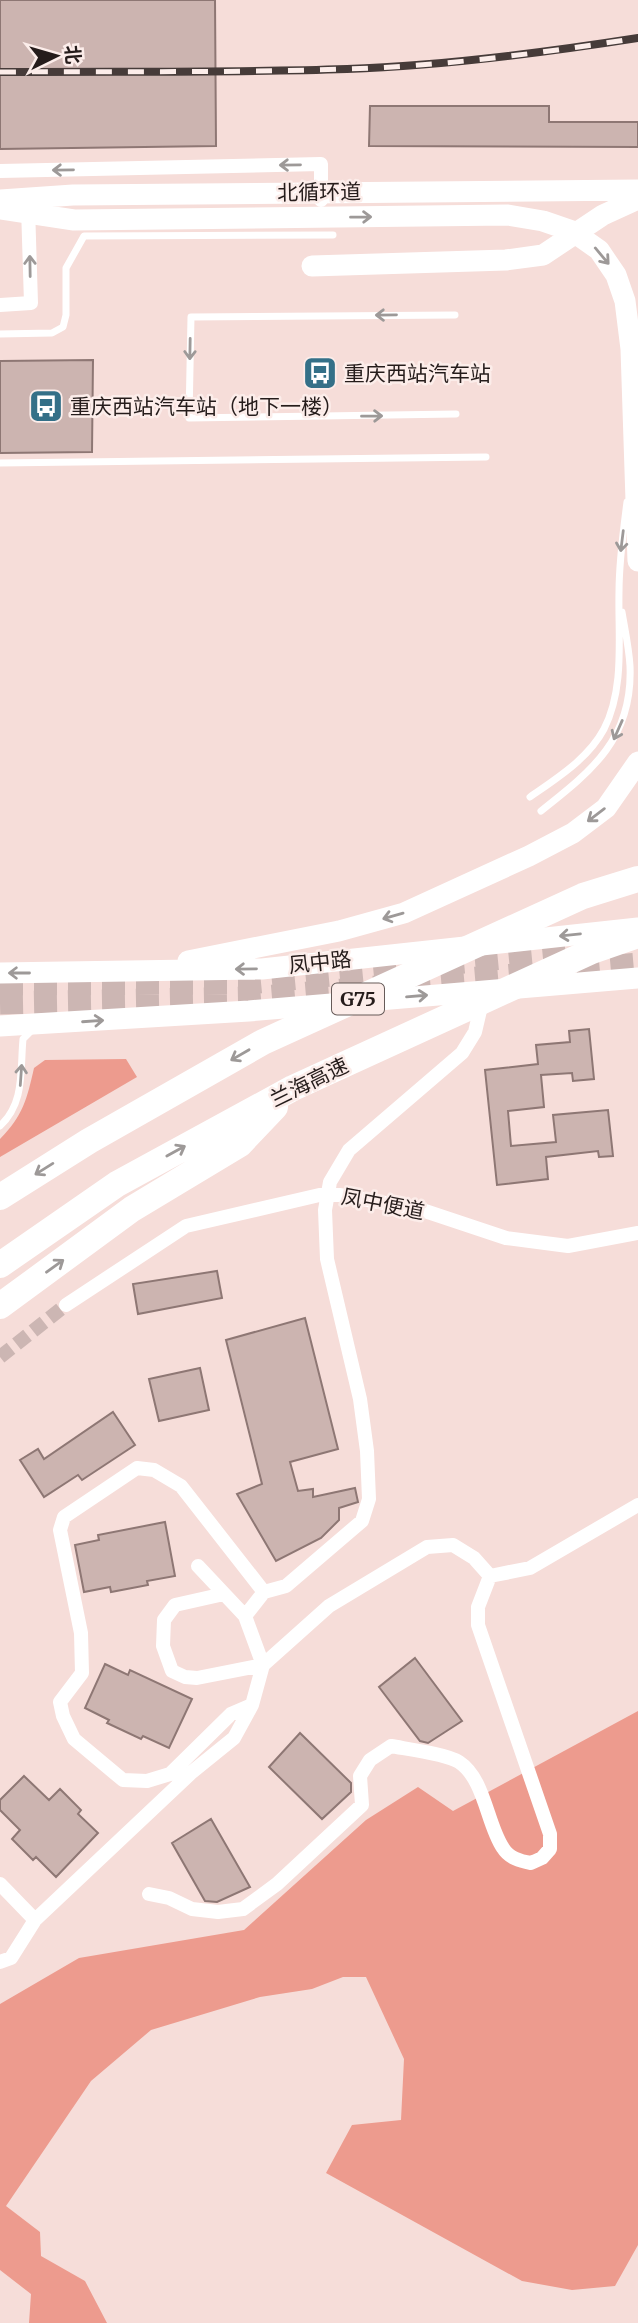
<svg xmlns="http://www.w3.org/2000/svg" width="638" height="2323" font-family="Merriweather,'Noto Sans SC',serif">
	<rect width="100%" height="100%" fill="#f6ddd9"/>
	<path fill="#ed9b8e" d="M126 1059 137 1077 0 1157V1139C23 1116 27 1099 34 1068L45 1060Z
		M638 1711V2245L615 2286 572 2290 522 2281 326 2173 352 2125 401 2120 404 2059 366 1977H343L312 1989 260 1997 151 2030 91 2081 6 2206 40 2232 41 2256 85 2281 107 2323H29L31 2294 0 2270V2004L79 1958 244 1930 366 1820 418 1787 453 1811Z"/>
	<path fill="#ccb4b0" stroke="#8e7774" stroke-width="2" d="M0 0H215L216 146 0 149Z
		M370 106H549V122H638V147L369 146Z
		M93 360 92 452 0 453V361Z
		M589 1029 594 1079 573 1081 572 1073 541 1075 544 1107 508 1111 511 1146 556 1142 553 1115 608 1110 613 1156 599 1157 598 1151 546 1157 548 1179 497 1185 485 1070 538 1064 536 1045 570 1042 569 1031Z
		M217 1271 222 1298 138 1314 133 1284Z
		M305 1318 338 1449 290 1462 298 1491 313 1489V1497L355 1488 358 1502 339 1508V1520L321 1538 276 1561 237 1494 262 1484 226 1340Z
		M200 1368 209 1410 159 1421 149 1379Z
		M113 1412 135 1445 82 1480 78 1475 44 1497 20 1460 38 1449 44 1459Z
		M165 1522 175 1576 147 1581 148 1585 111 1592 110 1587 84 1592 75 1545 99 1540 98 1535Z
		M415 1658 462 1721 428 1743 420 1741 379 1687Z
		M105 1664 128 1675 130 1670 192 1699 169 1748 143 1736 141 1739 107 1723 109 1720 85 1708Z
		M300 1733 351 1783V1792L322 1819 269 1767Z
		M24 1776 49 1800 60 1789 81 1810 78 1814 98 1833 56 1877 36 1857 33 1860 12 1839 20 1830 0 1810V1800Z
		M211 1819 250 1887 217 1902 205 1901 172 1843Z"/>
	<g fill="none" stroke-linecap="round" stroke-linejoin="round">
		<path stroke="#ccb6b3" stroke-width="14" stroke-dasharray="14 7" stroke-linecap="butt" d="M0 1357 66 1305"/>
		<path stroke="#ccb6b3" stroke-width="23" stroke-dasharray="23 11" stroke-linecap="butt" d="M0 984 249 983 586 950
			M0 1003 251 998 638 964"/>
		<path stroke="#fff" stroke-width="7" d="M455 315 191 317 189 418 456 414
			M0 334 52 333 63 327 66 315V268L84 236 333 235
			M0 463 486 457
			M530 797C557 778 588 759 604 729 625 688 618 637 619 592 619 562 623 532 627 502
			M541 811C593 770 633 738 630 666 629 648 625 630 622 612
			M0 1126C25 1103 20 1071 23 1039L33 1029"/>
		<path stroke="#fff" stroke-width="14" d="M0 171 321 164V200
			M0 305 31 303 28 207
			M66 1305 186 1226 328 1193 419 1209 506 1238 568 1246 638 1233
			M490 1576 530 1568 638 1505
			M224 1594 175 1605 164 1620 163 1646 172 1671 185 1677 197 1678 263 1665 329 1606 427 1547 453 1545 474 1558 490 1576
			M245 1616 264 1592 286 1586 362 1521 369 1499 367 1451 360 1399 327 1259 325 1210 330 1182 349 1150 462 1053 475 1032 482 1002
			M252 1705 231 1714 170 1774 147 1781 123 1780 74 1739 63 1716 60 1702 82 1673 81 1633 60 1530 64 1517 137 1468 154 1470 181 1486 264 1592
			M0 1884 35 1920
			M149 1894 169 1898 192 1909 218 1912 243 1909 277 1884 362 1805 360 1776 370 1760 391 1746C407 1749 447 1754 459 1762 485 1779 487 1825 503 1848 509 1858 520 1861 531 1863L542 1858 550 1849V1834L478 1625V1607L490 1576
			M0 1962 11 1958 35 1920 192 1772 234 1738 252 1705 263 1665 245 1616 198 1566"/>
		<path stroke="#fff" stroke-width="21" d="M0 200 73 195 638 190
			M0 209 74 220 508 215 543 221 572 231 599 250 616 275 625 301 631 349 638 561
			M312 266 506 260 543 255 603 215 638 199
			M188 961 339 931 404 913 529 856 573 833 606 808 638 762
			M0 973 262 969 638 928
			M0 1026 249 1011 638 978"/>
		<path stroke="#fff" stroke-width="26" d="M0 1197 89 1141 263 1042 583 896 638 879
			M0 1265 117 1184 293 1088 592 951 638 935
			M0 1306 132 1209 240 1144 275 1107"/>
		<g stroke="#463b39" stroke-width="8">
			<path id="rail" d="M0 72C115 71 231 73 347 69 444 66 542 53 638 38"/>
		</g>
		<use href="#rail" stroke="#fcedea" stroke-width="5" stroke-dasharray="16" stroke-linecap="butt"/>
	</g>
	<defs><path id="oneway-shaft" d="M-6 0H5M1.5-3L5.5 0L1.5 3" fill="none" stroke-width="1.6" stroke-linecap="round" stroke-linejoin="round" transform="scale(1.75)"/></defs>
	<g stroke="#9d9998">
		<use href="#oneway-shaft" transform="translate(290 165) rotate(179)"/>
		<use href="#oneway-shaft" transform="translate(63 170) rotate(179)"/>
		<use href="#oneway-shaft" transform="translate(361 217) rotate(-1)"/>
		<use href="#oneway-shaft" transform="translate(602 256) rotate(50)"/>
		<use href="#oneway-shaft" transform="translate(30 266) rotate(-91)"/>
		<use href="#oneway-shaft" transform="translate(386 315) rotate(179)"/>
		<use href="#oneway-shaft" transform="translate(190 349) rotate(91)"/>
		<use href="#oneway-shaft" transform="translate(372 416) rotate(-1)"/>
		<use href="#oneway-shaft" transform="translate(622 541) rotate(97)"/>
		<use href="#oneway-shaft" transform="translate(618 730) rotate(114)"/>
		<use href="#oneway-shaft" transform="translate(596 815) rotate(143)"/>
		<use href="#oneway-shaft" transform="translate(393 916) rotate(164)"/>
		<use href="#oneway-shaft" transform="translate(570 935) rotate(174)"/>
		<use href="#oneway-shaft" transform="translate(246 969) rotate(179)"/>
		<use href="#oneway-shaft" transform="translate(19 973) rotate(180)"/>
		<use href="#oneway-shaft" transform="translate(417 996) rotate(-5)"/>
		<use href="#oneway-shaft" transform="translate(93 1021) rotate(-4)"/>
		<use href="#oneway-shaft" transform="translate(240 1055) rotate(150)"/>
		<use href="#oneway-shaft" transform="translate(21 1075) rotate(-86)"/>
		<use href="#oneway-shaft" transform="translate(176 1151) rotate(-29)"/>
		<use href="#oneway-shaft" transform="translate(44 1169) rotate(148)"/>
		<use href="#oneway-shaft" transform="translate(55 1266) rotate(-36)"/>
	</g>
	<defs>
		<g id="bus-square" transform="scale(1.75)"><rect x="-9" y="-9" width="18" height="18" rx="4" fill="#347088" stroke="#fcedea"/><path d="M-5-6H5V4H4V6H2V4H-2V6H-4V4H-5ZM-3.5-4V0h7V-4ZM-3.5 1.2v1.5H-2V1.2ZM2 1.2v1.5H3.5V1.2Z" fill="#fff"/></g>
	</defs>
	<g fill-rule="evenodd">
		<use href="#bus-square" x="320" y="373"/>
		<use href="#bus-square" x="46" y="406"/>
	</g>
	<g text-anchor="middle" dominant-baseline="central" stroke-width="5" stroke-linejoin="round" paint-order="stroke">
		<rect fill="#fcedea" stroke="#665b59" stroke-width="2" x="332" y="983.5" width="52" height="31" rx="5"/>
		<g font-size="19" font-weight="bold" fill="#251c1b">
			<text x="358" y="999">G75</text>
		</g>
		<g font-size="21" fill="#251c1b" stroke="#fcedea">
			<text transform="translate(319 192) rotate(-1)">北循环道</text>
			<text transform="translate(320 962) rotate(-6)">凤中路</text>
			<text transform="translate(309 1082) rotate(-26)">兰海高速</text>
			<text transform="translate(383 1204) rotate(11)">凤中便道</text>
		</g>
		<g font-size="21" fill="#251c1b" stroke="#fcedea" text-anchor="start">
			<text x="344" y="373">重庆西站汽车站</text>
			<text x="70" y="406">重庆西站汽车站（地下一楼）</text>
		</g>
	</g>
	<g transform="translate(56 56) rotate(85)" stroke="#fcedea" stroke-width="5" paint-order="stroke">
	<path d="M0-5L12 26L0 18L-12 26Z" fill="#251c1b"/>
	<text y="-10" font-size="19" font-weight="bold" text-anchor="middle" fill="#251c1b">北</text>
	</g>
</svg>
